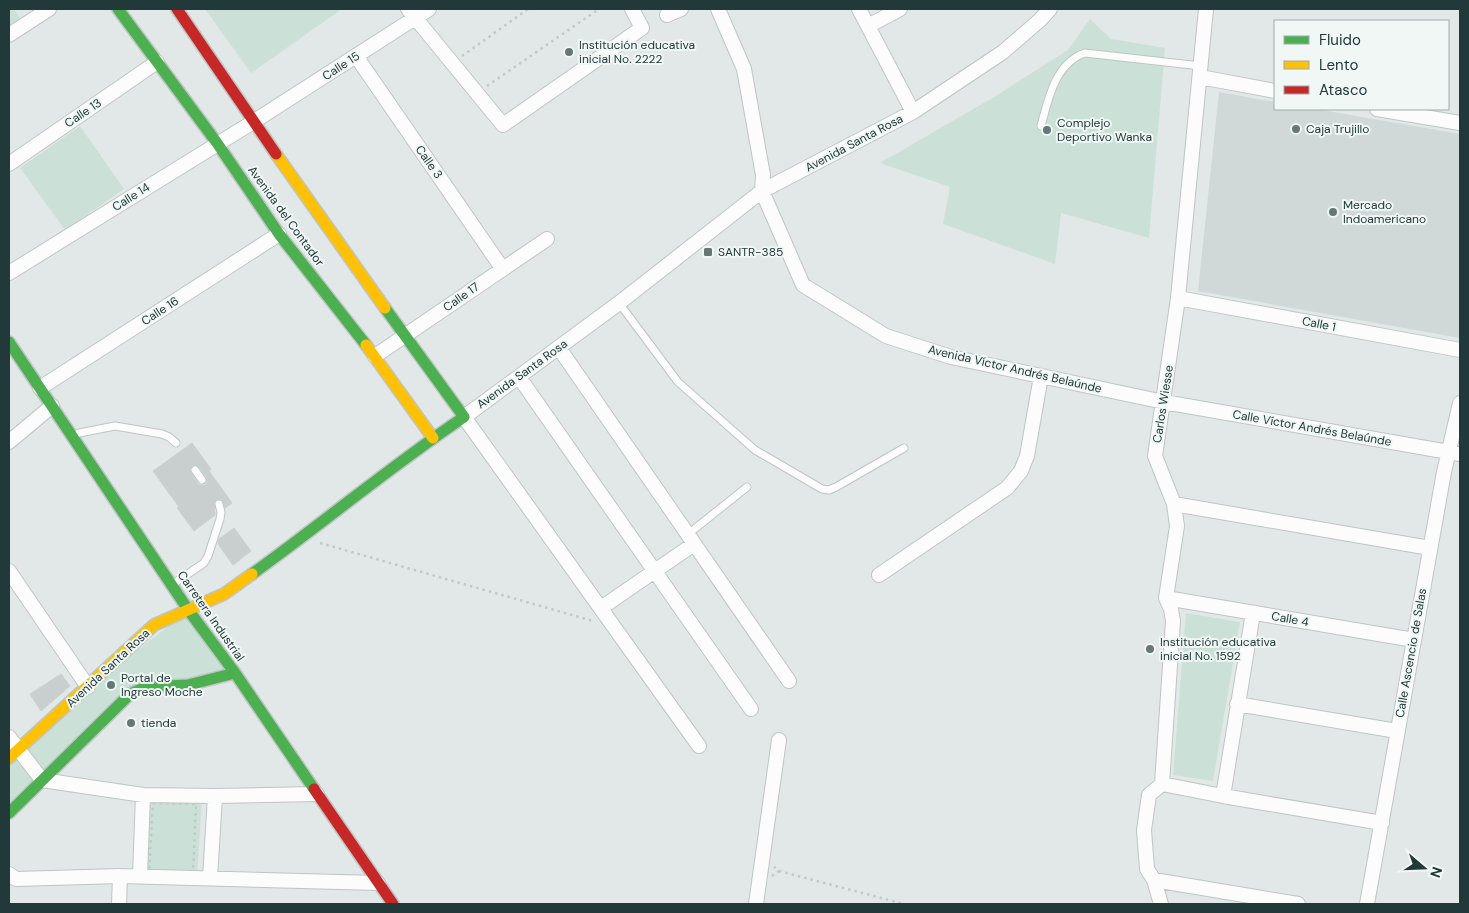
<svg xmlns="http://www.w3.org/2000/svg" width="1469" height="913" font-family="'DM Sans',sans-serif">
	<rect width="100%" height="100%" fill="#e2e8e7"/>
	<path fill="#d0d9d7" d="M1219 92 1275 102V109H1316L1460 134V338L1198 291Z"/>
	<path fill="#cbe1d8" d="M9 9H14L22 21 9 30Z
		M205 9H342L251 73Z
		M1090 19 1111 39 1165 48 1149 238 1061 213 1055 264 943 224 950 187 880 163 994 97 1068 50Z
		M80 126 124 189 65 230 20 168Z
		M189 611 235 673 146 687 9 813V758L88 687Z
		M1186 613 1240 622 1213 781 1173 775Z
		M146 797 202 800 197 877 141 874Z"/>
	<path fill="#c9cfce" stroke="#cbd0d0" fill-rule="evenodd" d="M192 443 211 469 209 471 232 503 225 508 222 500H216L214 503 215 515 194 531 177 508 179 507 153 471ZM194 465 199 467 206 477 207 482 205 485H199L191 473 190 468Z
		M234 528 251 551 233 565 218 544 219 539Z
		M61 674 70 686 41 711 30 694Z"/>
	<g fill="none" stroke-linecap="round" stroke-linejoin="round">
		<g stroke="#bfc5c4" stroke-width="9">
			<path id="lane" d="M1041 126C1048 100 1055 63 1085 53L1201 66
				M619 303 678 382 755 450 822 489 829 490 836 487 904 448
				M79 433 115 426 162 434 169 437 176 443
				M195 470 202 480
				M687 535 747 487
				M176 582 204 563 208 556 220 519 221 512 219 504"/>
		</g>
		<g stroke="#bfc5c4" stroke-width="16">
			<path id="street" d="M408 9 503 125 642 28 632 9
				M718 9 744 69 763 175 762 191 803 285 886 336 951 357 1164 402 1460 454
				M859 9 913 112
				M667 15 681 9
				M868 26 900 9
				M9 35 49 9
				M356 56 502 268
				M1200 77 1275 91
				M1377 109 1460 123
				M9 164 157 62
				M9 273 253 122 429 9
				M1178 298 1460 350
				M559 348 789 681
				M375 356 547 239
				M519 377 751 709
				M40 388 279 234
				M9 442 52 406
				M1174 504 1430 548
				M9 571 88 687
				M879 575 1007 488 1021 471 1027 456 1041 376
				M1166 598 1414 640
				M601 608 694 544
				M1237 704 1397 731
				M9 737 42 780 143 795 215 796 317 794
				M699 746 464 417 619 303 762 191 913 112 1003 52 1040 20 1050 9
				M1162 784 1223 796 1382 823
				M1223 796 1253 613
				M9 874 16 879 120 876 378 883
				M140 876 143 795
				M210 878 215 796
				M1154 880 1298 904
				M119 904 120 876
				M756 904 779 740
				M1161 904 1154 880 1147 869 1144 830 1149 795 1162 784 1173 621 1171 609 1166 598 1177 526 1174 504 1155 456 1178 298 1206 9
				M1367 904 1444 472 1460 403"/>
		</g>
		<g stroke="#bec5c4" stroke-width="14">
			<path id="fast" d="M118 9 217 143 279 234 366 345
				M9 342 189 611 235 673 314 789
				M252 574C323 523 391 466 464 417L385 308
				M9 813 130 694 146 687 188 685 235 673"/>
		</g>
		<g stroke="#bec5c4" stroke-width="14">
			<path id="slow" d="M276 154 385 308
				M366 345 433 438
				M9 758 154 625 224 594 252 574"/>
		</g>
		<g stroke="#bec5c4" stroke-width="14">
			<path id="jam" d="M177 9 276 154
				M314 789 393 904"/>
		</g>
		<path stroke="#c0c8c8" stroke-width="2.5" stroke-dasharray="2.5 4" stroke-linecap="butt" d="M462 56 528 9
			M487 86 599 9
			M320 543 593 621
			M153 803 196 804 193 875 149 873Z
			M779 871 904 904
			M772 876 779 871 774 867"/>
		<use href="#lane" stroke="#fbfcfb" stroke-width="7"/>
		<use href="#street" stroke="#fbfcfb" stroke-width="14"/>
		<use href="#fast" stroke="#4caf50" stroke-width="11"/>
		<use href="#slow" stroke="#ffc107" stroke-width="11"/>
		<use href="#jam" stroke="#c62828" stroke-width="11"/>
	</g>
	<g fill="#657776" stroke="#f0f7f5" stroke-width="2">
		<circle cx="569" cy="52" r="5"/>
		<circle cx="1296" cy="129" r="5"/>
		<circle cx="1047" cy="130" r="5"/>
		<circle cx="1333" cy="212" r="5"/>
		<rect x="703" y="247" width="10" height="10" rx="2.5"/>
		<circle cx="1150" cy="649" r="5"/>
		<circle cx="111" cy="685" r="5"/>
		<circle cx="131" cy="723" r="5"/>
	</g>
	<g text-anchor="middle" dominant-baseline="central" stroke-width="4" stroke-linejoin="round" paint-order="stroke">
		<g font-size="12" fill="#213a39" stroke="#f0f7f5" text-anchor="start">
			<text x="579" y="45">Institución educativa<tspan x="579" dy="14">inicial No. 2222</tspan></text>
			<text x="1057" y="123">Complejo<tspan x="1057" dy="14">Deportivo Wanka</tspan></text>
			<text x="1306" y="129">Caja Trujillo</text>
			<text x="1343" y="205">Mercado<tspan x="1343" dy="14">Indoamericano</tspan></text>
			<text x="718" y="252">SANTR-385</text>
			<text x="1160" y="642">Institución educativa<tspan x="1160" dy="14">inicial No. 1592</tspan></text>
			<text x="121" y="678">Portal de<tspan x="121" dy="14">Ingreso Moche</tspan></text>
			<text x="141" y="723">tienda</text>
		</g>
		<g font-size="12" fill="#213a39" stroke="#f0f7f5">
			<text transform="translate(341 66) rotate(-33)">Calle 15</text>
			<text transform="translate(83 113) rotate(-34)">Calle 13</text>
			<text transform="translate(854 143) rotate(-28)">Avenida Santa Rosa</text>
			<text transform="translate(429 162) rotate(55)">Calle 3</text>
			<text transform="translate(131 197) rotate(-32)">Calle 14</text>
			<text transform="translate(286 216) rotate(54)">Avenida del Contador</text>
			<text transform="translate(461 297) rotate(-35)">Calle 17</text>
			<text transform="translate(160 311) rotate(-33)">Calle 16</text>
			<text transform="translate(1319 324) rotate(11)">Calle 1</text>
			<text transform="translate(1015 369) rotate(13)">Avenida Víctor Andrés Belaúnde</text>
			<text transform="translate(522 374) rotate(-36)">Avenida Santa Rosa</text>
			<text transform="translate(1163 404) rotate(-81)">Carlos Wiesse</text>
			<text transform="translate(1312 428) rotate(10)">Calle Víctor Andrés Belaúnde</text>
			<text transform="translate(211 616) rotate(55)">Carretera Industrial</text>
			<text transform="translate(1290 619) rotate(10)">Calle 4</text>
			<text transform="translate(1411 653) rotate(-80)">Calle Ascencio de Salas</text>
			<text transform="translate(108 668) rotate(-43)">Avenida Santa Rosa</text>
		</g>
	</g>
	<rect width="1469" height="913" fill="none" stroke="#213a39" stroke-width="20"/>
	<rect x="1274" y="20" width="175" height="90" fill="#f0f7f5" stroke="#9dabaa"/>
	<rect x="1284" y="36" width="25" height="8" fill="#4caf50" stroke="#9dabaa"/>
	<text x="1319" y="45" font-size="15" fill="#213a39">Fluido</text>
	<rect x="1284" y="61" width="25" height="8" fill="#ffc107" stroke="#9dabaa"/>
	<text x="1319" y="70" font-size="15" fill="#213a39">Lento</text>
	<rect x="1284" y="86" width="25" height="8" fill="#c62828" stroke="#9dabaa"/>
	<text x="1319" y="95" font-size="15" fill="#213a39">Atasco</text>
	<g transform="translate(1424 868) rotate(109)" stroke="#f0f7f5" stroke-width="4" paint-order="stroke">
	<path d="M0-4L9 19L0 12L-9 19Z" fill="#213a39"/>
	<text y="-8" font-size="14" font-weight="bold" text-anchor="middle" fill="#213a39">N</text>
	</g>
</svg>
